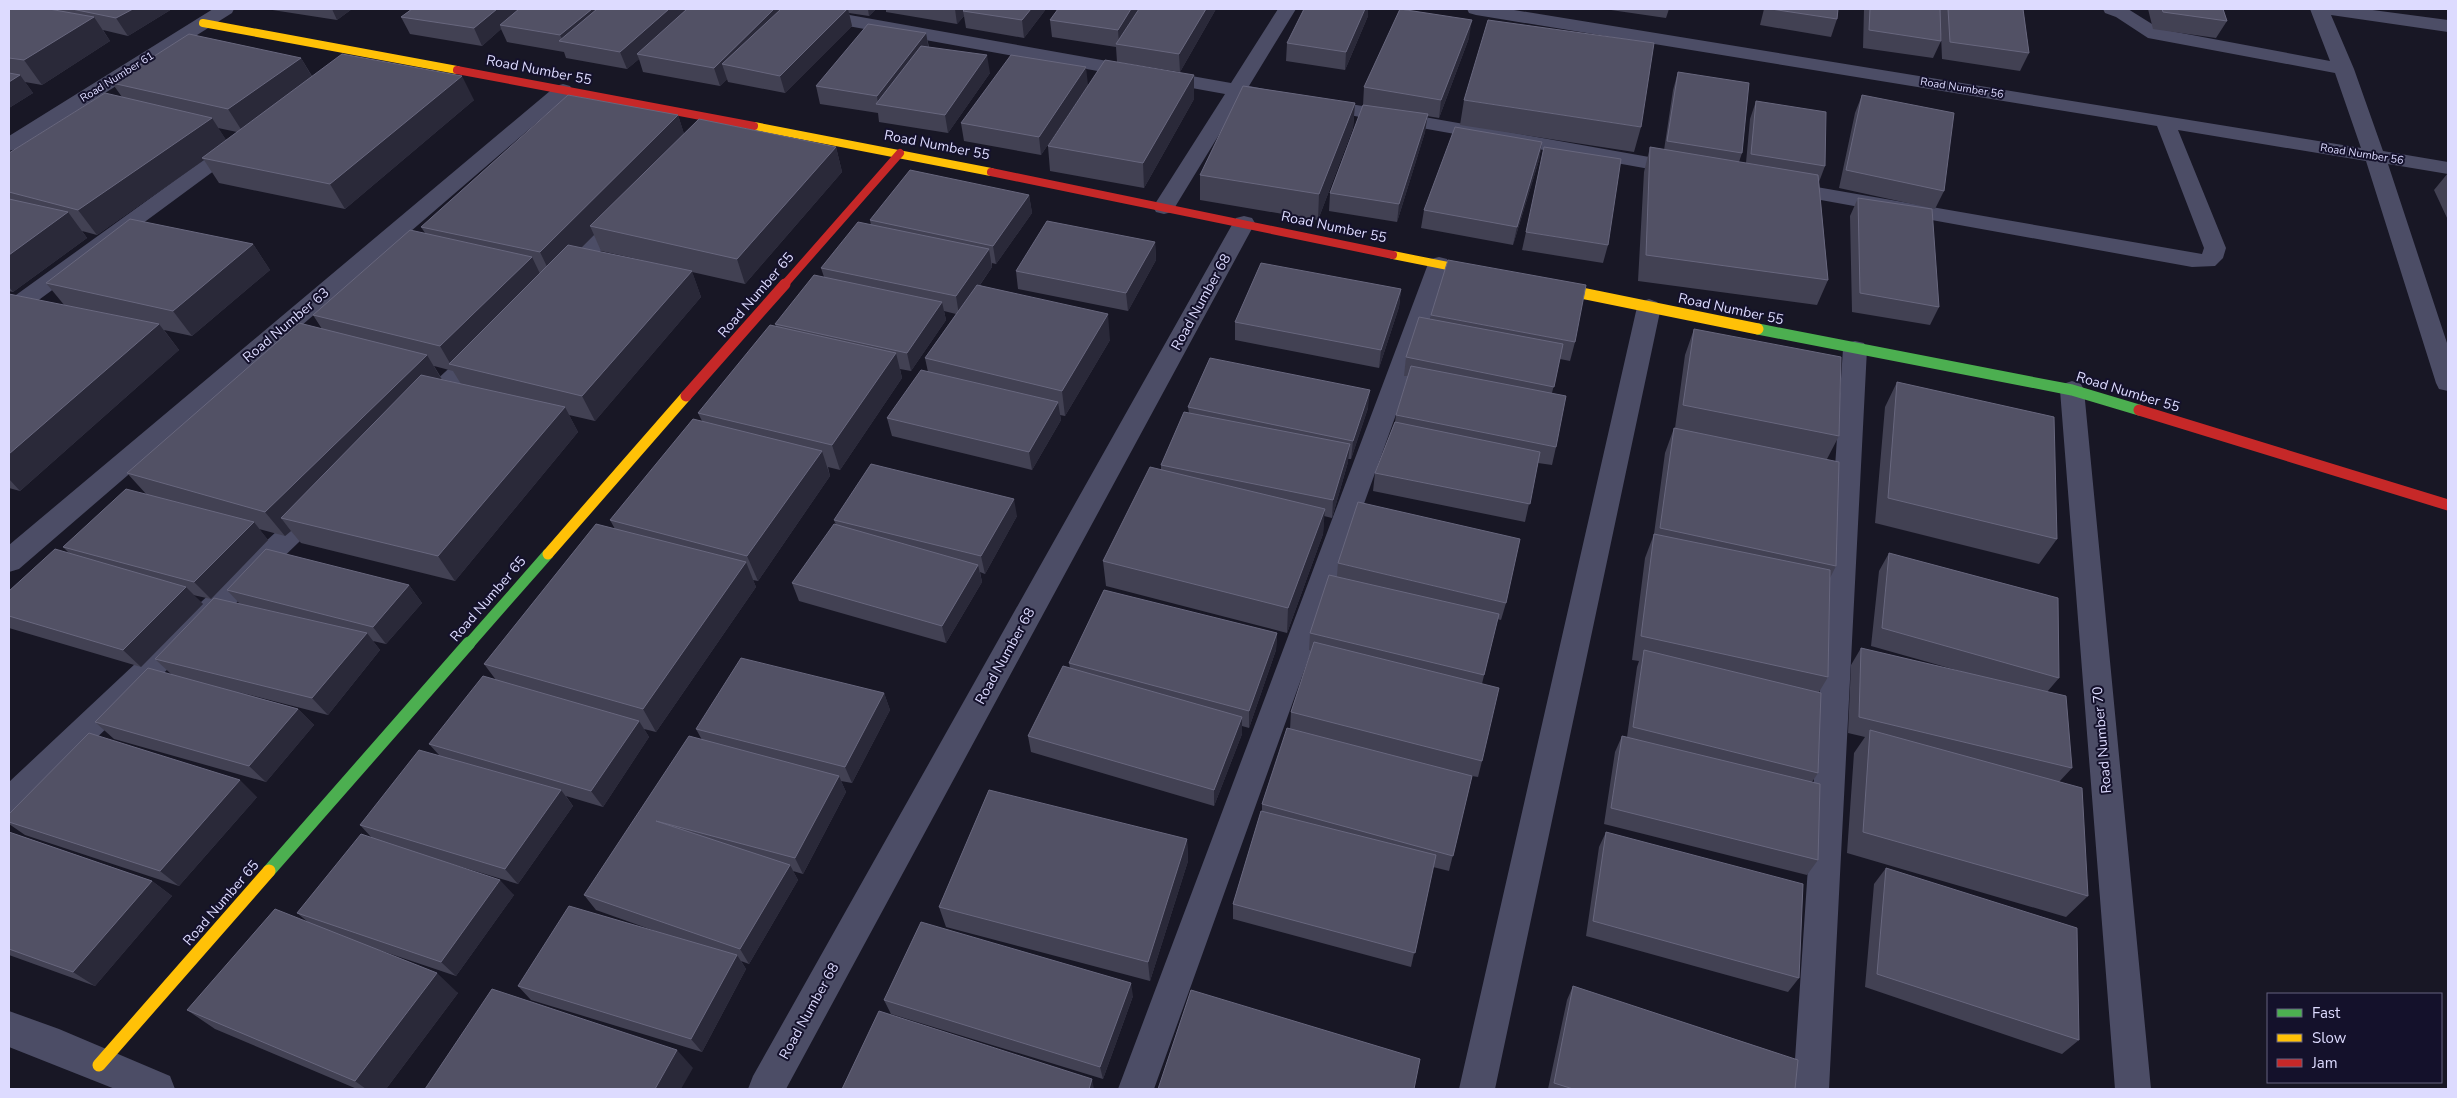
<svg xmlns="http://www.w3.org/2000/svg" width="2457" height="1098" font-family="'Nunito Sans',sans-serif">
	<rect width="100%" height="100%" fill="#181725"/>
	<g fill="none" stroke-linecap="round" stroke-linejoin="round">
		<path fill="#4c4d66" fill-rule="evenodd" d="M213 9H234L232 13 16 149 9 151V136Z
			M778 9H816L1231 83 1278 9H1296L1249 86 1284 93 1287 97 1284 101 1277 103 1242 97 1175 207 1172 212 1164 214 1156 212 1153 207 1225 94 787 15 780 13Z
			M1467 9H1508L2361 148 2335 73 2148 38 2116 17 2105 13 2103 9H2128L2160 29 2330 61 2310 9H2365L2448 20V32L2331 15 2354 69 2383 151 2448 162V174L2388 164 2448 346V391L2439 389 2436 383 2366 161 2178 130 2226 248 2223 258 2215 266 2192 267 1782 193 1774 192 1771 187 1774 182 1782 181 2202 254 2204 248 2157 126 1476 15 1469 13Z
			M563 84 570 86 573 90 570 94 19 569 9 572V545L556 86Z
			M1317 98 1683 163 1690 165 1694 169 1690 173 1683 175 1310 108 1307 104 1310 100Z
			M238 138 245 140 248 144 245 148 17 316 9 319V300L231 140Z
			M623 210 631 212 634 217 631 222 570 280 562 282 554 280 551 275 554 270 615 212Z
			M1244 216 1252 218 1255 223 786 1089H748L753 1076 1233 223 1236 218Z
			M1439 257 1447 259 1450 264 1154 1089H1118L1428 264 1431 259Z
			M1649 299 1657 302 1661 307 1495 1089H1459L1637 307 1641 302Z
			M1855 341 1864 343 1867 349 1829 1089H1793L1843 349 1846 343Z
			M484 342 493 344 496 350 493 356 433 412 424 415 415 412 411 406 415 400 475 344Z
			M2072 381 2081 384 2084 390 2151 1089H2115L2060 390 2063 384Z
			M319 497 328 500 332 507 328 514 20 812 9 816V782L310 500Z
			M9 1011 59 1029 170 1076 175 1089H115L9 1047Z"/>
		<path stroke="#4caf50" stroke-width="11" d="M1758 329 2072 390 2139 410
			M468 645 548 554"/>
		<path stroke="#4caf50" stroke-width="13" d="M269 871 469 643"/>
		<path stroke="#ffc107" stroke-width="8" d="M203 23 457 70
			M754 126 991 172
			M1393 255 1483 273"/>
		<path stroke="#ffc107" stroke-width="11" d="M1547 286 1758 329
			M548 554 686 396"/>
		<path stroke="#ffc107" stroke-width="13" d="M99 1065 269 871"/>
		<path stroke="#c62828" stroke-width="8" d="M457 70 754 126
			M991 172 1393 255
			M784 285 900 153"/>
		<path stroke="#c62828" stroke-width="11" d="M686 396 785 284
			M2139 410 2448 505"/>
	</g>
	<path fill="#424153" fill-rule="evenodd" d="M9 9H172L128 36 103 30 110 41 42 85 25 82 33 93 9 108Z
		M266 9H352L337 20Z
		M412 9H876L869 16 849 13 852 26 785 93 728 82 727 79 720 86 643 72 639 59 627 69 566 58 564 52 507 42 501 29 482 46 410 34 401 17Z
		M886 9H1046L1024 38 966 28 964 16 957 24 886 12Z
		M1058 9H1216L1180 72 1117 62 1116 47 1052 37 1050 20Z
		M1604 9H1669L1666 18Z
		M1764 9H1838L1837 19 1831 37 1760 25Z
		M1864 9H1940L1941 41 1933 58 1863 48Z
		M1940 9H2023L2029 53 2020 71 1942 59Z
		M2148 9H2223L2227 21 2216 38 2153 29Z
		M1368 16 1345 70 1286 61 1287 43Z
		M926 33 929 47 990 73 948 133 879 122 878 113 820 104 816 86Z
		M1469 38 1439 118 1427 116 1425 132 1397 222 1329 211 1330 193 1363 105 1364 87Z
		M301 58 312 76 474 100 345 209 219 183 204 160 97 235 82 231 87 238 13 292 9 291V153L122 97 112 83ZM218 128 237 132 226 140Z
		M1678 72 1742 153 1739 162 1746 163 1750 119 1756 101 1825 166 1819 182 1828 280 1817 305 1638 281 1644 172 1650 147 1664 150 1673 90Z
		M1088 85 1041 155 964 141 961 123Z
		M1862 95 1944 191 1935 209 1839 188 1855 113Z
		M1194 99 1144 188 1050 171 1048 146Z
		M1464 100 1641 127 1634 152 1460 125Z
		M1355 103 1353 128 1318 220 1200 200V175Z
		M678 115 684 134 836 147 842 172 745 284 692 272 701 297 595 421 569 415 578 432 455 581 301 543 291 531 285 536 259 529 268 540 211 599 193 595 203 604 141 667 9 628V591L70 554 63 547 147 495 127 473 322 329 313 315 425 233 421 227ZM594 235 601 251 646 261 581 248ZM434 366 453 371 461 384 442 379Z
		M1542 142 1539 160 1513 245 1421 228 1424 210Z
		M2448 173V220L2434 190Z
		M1029 195 1032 213 996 264 992 263V267L980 285 1110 340 1065 416 1060 415 1061 420 1032 470 892 436 887 418 928 372 925 358 956 314 944 311 946 320 911 371 900 369 902 378 840 470 828 467 830 476 758 581 753 580 756 587 656 732 644 729 649 737 603 807 566 796 573 806 518 884 445 862 514 895 456 976 373 948 458 993 386 1089H357L215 1029 187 1010 308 922 297 913 372 838 360 825 439 755 429 744 496 680 484 664 615 529 610 520 702 421 698 413 776 326 775 324 824 277 821 268 871 225 870 220Z
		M1858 198 1939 307 1930 325 1852 312 1850 216Z
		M1526 232 1608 245 1603 263 1522 250Z
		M1155 242 1156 260 1128 311 1018 289 1016 271Z
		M253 244 270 270 192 336 164 330 179 350 20 491 9 488V294L65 306 46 283Z
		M1401 289 1399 307 1379 368 1235 340V322Z
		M1431 315 1575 342 1570 361 1560 359 1552 393 1556 447 1552 465 1538 463 1525 522 1373 491 1375 473 1395 422 1396 415 1408 376H1404L1406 357 1430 319Z
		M1694 329 1839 436 1827 459 1836 566 1830 578 1828 677 1819 692 1818 773 1812 782 1818 860 1807 875 1604 824 1615 752 1622 736 1627 737 1637 667 1639 661 1632 660 1645 558 1654 534 1665 453 1674 428H1675L1685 355Z
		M1897 382 2057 539 2039 564 1875 523 1885 407Z
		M1188 407 1368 408 1351 459H1348V462L1332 518 1324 516 1323 534 1287 633 1106 586 1103 561 1161 470V465L1189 413Z
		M1017 516 985 574 980 572 982 582 946 643 799 601 792 583 836 525 834 520Z
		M1889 553 2059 678 2047 692 2072 768 2059 782 2088 896 2066 917 1847 853 1854 753 1865 737 1848 733 1851 665 1861 648 1974 675 1871 646 1879 571Z
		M1338 563 1506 603 1501 620 1497 619 1482 684V761L1478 777 1472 776 1449 871 1433 867 1411 967 1233 919V904L1262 812V804L1290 729 1291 712 1312 651 1309 650 1310 633 1337 576Z
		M409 585 422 603 386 644 373 641 380 650 328 715 238 692 298 709 314 725 266 782 114 739 95 722 171 674 155 659 239 603 227 590Z
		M1277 633 1276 650 1249 728 1242 726V734L1214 806 1031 752 1028 736 1070 668 1069 663Z
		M884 693 890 710 852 783 841 781 846 792 803 874 793 871 798 880 749 964 741 961 746 969 702 1052 531 1000 518 986 658 932 596 910 584 895 702 740 696 729Z
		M257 797 179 886 25 835 9 824V814Z
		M9 832 152 881 172 896 95 986 9 955Z
		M1606 832 1799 978 1788 992 1586 936 1599 847Z
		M1187 839 1188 861 1150 981 946 927 939 907Z
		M1886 868 2079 1040 2062 1054 1865 987 1874 884Z
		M1573 986 1795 1089H1548L1567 1000Z
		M1133 996 1103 1079 891 1014 884 1000Z"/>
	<path fill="#2a2939" d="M133 9H172L128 36 116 18Z
		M332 9H352L337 20Z
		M497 9H525L500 25 501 29 482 46 474 28Z
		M592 9H619L563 41 560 35Z
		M669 9H693L637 54 639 59 627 69 620 52Z
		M774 9H786L722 64 727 79 720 86 714 68Z
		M848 9 852 26 785 93 780 76Z
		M868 9H876L869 16Z
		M955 9H970L963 11 964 16 957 24Z
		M1031 9H1046L1024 38 1022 20Z
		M1131 9H1142L1119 45 1118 30Z
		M1206 9H1216L1180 72 1179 54Z
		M1365 9H1368V16L1345 70 1346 52Z
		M94 17 110 41 42 85 24 60Z
		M1472 20 1469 38 1439 118 1441 100Z
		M926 33 929 51 878 104 877 96Z
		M987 55 990 73 948 133 945 115Z
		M301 58 315 82 244 134 228 109Z
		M1086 67 1088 85 1041 155 1039 137Z
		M20 75 33 93 9 108V82Z
		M1194 75V99L1144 188 1143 163Z
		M462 76 474 100 345 209 330 184Z
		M1355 103 1353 128 1318 220 1319 194Z
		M1428 114 1425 132 1397 222 1399 204Z
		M678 115 686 140 590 226 594 235 552 277 540 252Z
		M212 118 228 143 202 158 204 160 97 235 78 210Z
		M1542 142 1539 160 1513 245 1517 227Z
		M836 147 842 172 745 284 737 259Z
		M1029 195 1032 213 996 264 993 246Z
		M68 212 87 238 13 292 9 287V255Z
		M1155 242 1156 260 1128 311 1126 293Z
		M253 244 270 270 192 336 173 311Z
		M989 249 992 267 959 315 956 296Z
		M532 257 544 282 451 365 440 346Z
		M692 271 701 297 595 421 582 396Z
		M1401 289 1399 307 1379 368 1381 350Z
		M942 302 946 320 911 371 907 353Z
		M1108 314 1110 340 1065 416 1062 391Z
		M159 324 179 350 20 491 9 479V454Z
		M896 353 902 378 840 470 832 445Z
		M427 355 442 380 281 518 291 531 285 536 265 512Z
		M1370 390 1368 408 1351 459 1353 441Z
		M1058 402 1061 420 1032 470 1029 452Z
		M565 407 578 432 455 581 438 556Z
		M1350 444 1348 462 1332 518 1333 500Z
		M822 451 830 476 758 581 747 556Z
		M1014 499 1017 516 985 574 981 556Z
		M1325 509 1323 534 1287 633 1288 608Z
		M254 522 268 540 211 599 194 582Z
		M746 562 756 587 656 732 643 709Z
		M978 565 982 582 946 643 942 626Z
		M409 585 422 603 386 644 373 627Z
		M186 587 203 604 141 667 123 650Z
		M367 633 380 650 328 715 312 698Z
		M1277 633 1276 650 1249 728V711Z
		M884 693 890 710 852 783 845 767Z
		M298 709 314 725 266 782 249 766Z
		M1242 717V734L1214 806V790Z
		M639 721 649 737 603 807 591 791Z
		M839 776 846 792 803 874 795 858Z
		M240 780 257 797 179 886 160 871Z
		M561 790 573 806 518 884 505 869Z
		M1187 839 1188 861 1150 981 1148 962Z
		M790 865 798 880 749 964 740 949Z
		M500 880 514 895 456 976 441 962Z
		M152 881 172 896 95 986 73 972Z
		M737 955 746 969 702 1052 691 1039Z
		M437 973 458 993 386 1089H366L355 1081Z
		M1131 983 1133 996 1103 1079 1100 1067Z
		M677 1050 693 1068 681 1089H655Z
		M1092 1079 1094 1089H1089Z"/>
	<path fill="#525165" stroke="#68677e" d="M9 9H49L94 17 24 60 9 58Z
		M72 9H133L116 18Z
		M412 9H497L474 28 401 17Z
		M519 9H592L560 35 500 25Z
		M597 9H669L620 52 559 41Z
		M687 9H774L714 68 637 54Z
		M781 9H847L780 76 722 64Z
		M965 9H1031L1022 20 963 11Z
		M1058 9H1131L1118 30 1050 20Z
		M1139 9H1206L1179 54 1116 44Z
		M1304 9H1365L1346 52 1287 43Z
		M1400 9 1472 20 1441 100 1364 87Z
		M1771 9H1838L1837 19Z
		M1870 9H1940L1941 41 1869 30Z
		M1948 9H2023L2029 53 1950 42Z
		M2162 9H2223L2227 21 2163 12Z
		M1488 20 1654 43 1641 127 1464 100Z
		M868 24 926 33 877 96 816 86Z
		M189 34 301 58 228 109 112 83Z
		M921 46 987 55 945 115 876 104Z
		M342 54 462 76 330 184 202 158Z
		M1011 55 1086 67 1039 137 961 123Z
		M1105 60 1194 75 1143 163 1048 146Z
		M1678 72 1749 83 1742 153 1667 141Z
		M9 73 20 75 9 82Z
		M1243 86 1355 103 1319 194 1200 175Z
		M105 93 212 118 78 210 9 192V153Z
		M568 95 678 115 540 252 421 227Z
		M1862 95 1954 113 1944 191 1846 170Z
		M1756 101 1826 112 1825 166 1751 154Z
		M1363 105 1428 114 1399 204 1330 193Z
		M699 119 836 147 737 259 590 226Z
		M1455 127 1542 142 1517 227 1424 210Z
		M1544 147 1621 159 1608 245 1526 232Z
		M1650 147 1818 175 1828 280 1646 255Z
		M910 170 1029 195 993 246 870 220Z
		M1858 198 1932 209 1939 307 1860 293Z
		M9 199 68 212 9 255Z
		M130 219 253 244 173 311 46 283Z
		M1047 221 1155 242 1126 293 1016 271Z
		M858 222 989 249 956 296 821 268Z
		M410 230 532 257 440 346 313 315Z
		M568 245 692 271 582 396 449 364Z
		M1448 260 1586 285 1575 342 1431 315Z
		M1261 263 1401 289 1381 350 1235 322Z
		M814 275 942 302 907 353 775 324Z
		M977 285 1108 314 1062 391 925 358Z
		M9 294 159 324 9 454Z
		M1419 317 1563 344 1554 387 1406 357Z
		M299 323 427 355 265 512 127 473Z
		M770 325 896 353 832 445 698 413Z
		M1694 329 1841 357 1839 436 1683 405Z
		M1210 358 1370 390 1353 441 1188 407Z
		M1411 366 1566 396 1556 447 1396 415Z
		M921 370 1058 402 1029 452 887 418Z
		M421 375 565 407 438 556 281 518Z
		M1897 382 2054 417 2057 539 1888 498Z
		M1184 412 1350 444 1333 500 1161 465Z
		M693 419 822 451 747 556 610 520Z
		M1395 422 1540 452 1530 504 1375 473Z
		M1674 428 1839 462 1836 566 1660 528Z
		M871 464 1014 499 981 556 834 520Z
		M1150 467 1325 509 1288 608 1103 561Z
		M126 489 254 522 194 582 63 547Z
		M1358 502 1520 539 1506 603 1338 563Z
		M596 524 746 562 643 709 484 664Z
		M834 524 978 565 942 626 792 583Z
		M1654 534 1830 570 1828 677 1641 636Z
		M55 549 186 587 123 650 9 616V591Z
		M266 549 409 585 373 627 227 590Z
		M1889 553 2058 598 2059 678 1882 628Z
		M1329 575 1499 614 1484 675 1310 633Z
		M1104 590 1277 633 1249 711 1069 663Z
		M214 598 367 633 312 698 155 659Z
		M1314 642 1499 688 1482 761 1291 712Z
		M1861 648 2066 696 2072 768 1859 717Z
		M1644 650 1821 693 1818 773 1633 727Z
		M741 658 884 693 845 767 696 729Z
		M1063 666 1242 717 1214 790 1028 736Z
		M148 668 298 709 249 766 95 722Z
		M483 676 639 721 591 791 429 744Z
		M1287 728 1472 776 1453 856 1262 804Z
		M1870 730 2082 788 2088 896 1863 832Z
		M89 733 240 780 160 871 9 822V814Z
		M689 736 839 776 795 858 656 821 790 865 740 949 584 895Z
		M1622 736 1820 784 1818 860 1611 808Z
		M419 750 561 790 505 869 360 825Z
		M989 790 1187 839 1148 962 939 907Z
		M1261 811 1436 855 1415 953 1233 904Z
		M9 832 152 881 73 972 9 949Z
		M1606 832 1803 884 1799 978 1593 921Z
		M361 834 500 880 441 962 297 913Z
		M1886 868 2077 928 2079 1040 1877 974Z
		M569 906 737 955 691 1039 518 986Z
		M275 909 437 973 355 1081 187 1010Z
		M921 922 1131 983 1100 1067 884 1000Z
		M1573 986 1798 1060 1795 1089H1573L1554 1083Z
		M492 989 677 1050 655 1089H425Z
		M1191 990 1420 1059 1414 1089H1158Z
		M879 1011 1092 1079 1089 1089H842Z"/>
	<g text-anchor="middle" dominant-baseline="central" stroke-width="4" stroke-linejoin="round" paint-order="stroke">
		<g font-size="11" fill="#dddbff" stroke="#14112b">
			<text transform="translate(117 77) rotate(-32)">Road Number 61</text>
			<text transform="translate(1962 88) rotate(9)">Road Number 56</text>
			<text transform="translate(2362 154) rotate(9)">Road Number 56</text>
		</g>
		<g font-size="14" fill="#dddbff" stroke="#14112b">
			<text transform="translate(539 70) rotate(11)">Road Number 55</text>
			<text transform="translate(937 145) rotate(11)">Road Number 55</text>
			<text transform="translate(1334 227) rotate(12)">Road Number 55</text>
			<text transform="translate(756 295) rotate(-49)">Road Number 65</text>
			<text transform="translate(1201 302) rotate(-61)">Road Number 68</text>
			<text transform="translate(1731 309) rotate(12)">Road Number 55</text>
			<text transform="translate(286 325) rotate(-40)">Road Number 63</text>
			<text transform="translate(2128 392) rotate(17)">Road Number 55</text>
			<text transform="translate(488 599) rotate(-49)">Road Number 65</text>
			<text transform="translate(1005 656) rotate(-61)">Road Number 68</text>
			<text transform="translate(2102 740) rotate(-95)">Road Number 70</text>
			<text transform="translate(221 903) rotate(-49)">Road Number 65</text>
			<text transform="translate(809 1011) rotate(-61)">Road Number 68</text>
		</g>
	</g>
	<rect width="2457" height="1098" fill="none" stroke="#dddbff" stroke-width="20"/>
	<rect x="2267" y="993" width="175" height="90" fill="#14112b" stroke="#646280"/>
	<rect x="2277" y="1009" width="25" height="8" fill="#4caf50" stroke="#646280"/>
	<text x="2312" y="1018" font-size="15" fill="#dddbff">Fast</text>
	<rect x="2277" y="1034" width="25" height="8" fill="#ffc107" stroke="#646280"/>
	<text x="2312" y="1043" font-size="15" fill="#dddbff">Slow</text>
	<rect x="2277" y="1059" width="25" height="8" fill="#c62828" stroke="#646280"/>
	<text x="2312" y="1068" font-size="15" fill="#dddbff">Jam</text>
</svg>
